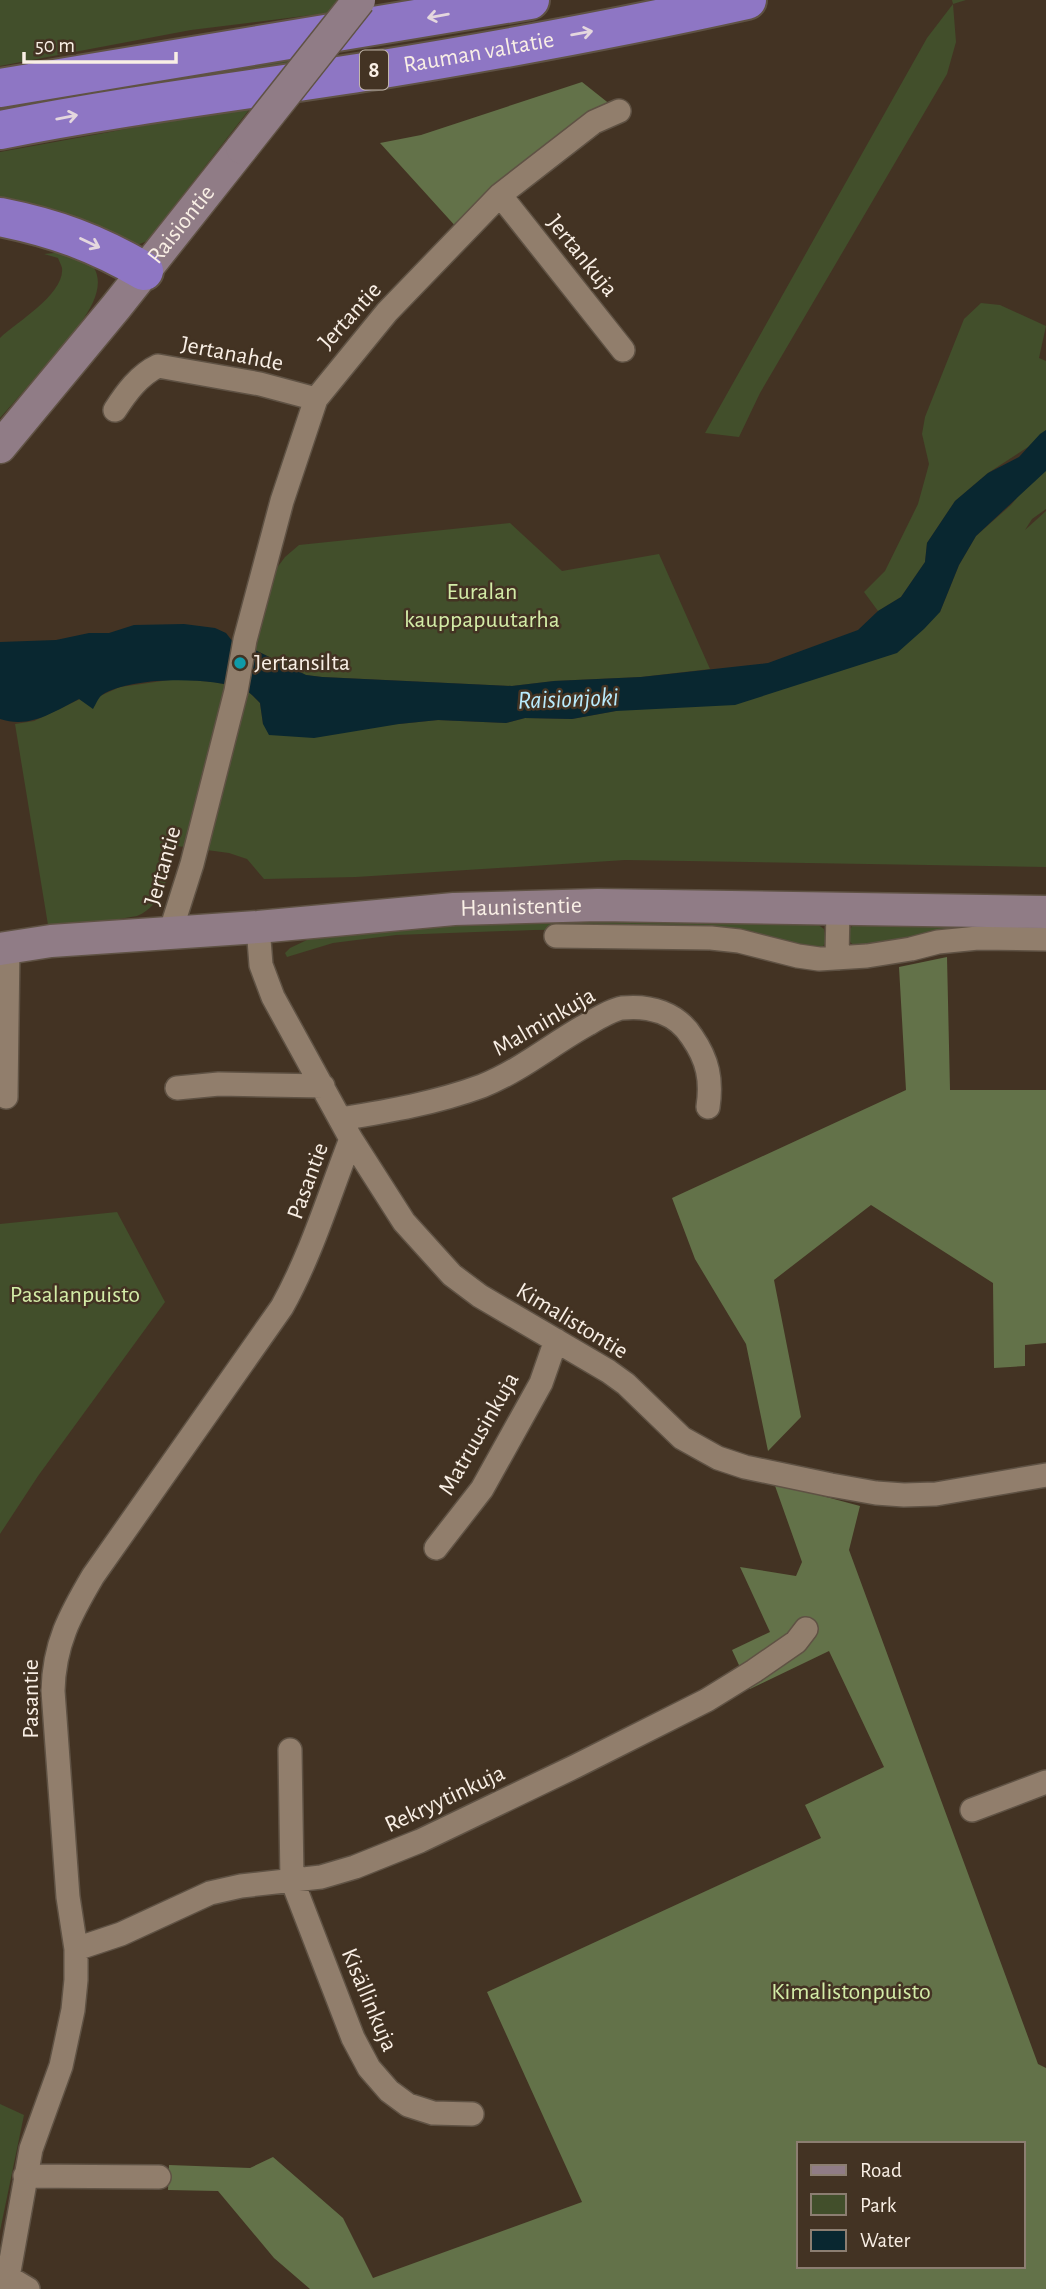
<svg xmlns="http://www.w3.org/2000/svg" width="1046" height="2289" font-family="'Alegreya Sans',sans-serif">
	<rect width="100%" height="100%" fill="#433323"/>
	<path fill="#424f2b" d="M0 0H337L328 13 191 30 0 66Z
		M952 0H966L953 4 956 42 947 74 760 393 739 437 705 433 927 38 953 4Z
		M297 53 287 67 0 116V104Z
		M252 106 147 241 135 246 0 203V152Z
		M74 251C130 278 73 332 50 360 33 380 17 399 0 418V338C17 322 65 294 62 268 61 264 59 261 58 258L44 254Z
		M981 303 1000 305 1046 326 1039 358 1046 361V430L1028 447 988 473 955 501 927 543 925 562 901 597 878 611 864 592 885 571 918 504 929 464 922 434 925 417 964 319Z
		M1046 463V509L1032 519 1025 530 1046 511V867L625 860 356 877 264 879 247 859 229 853 177 846C168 871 165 905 137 916L49 931 15 724 34 721 80 699 100 696 120 687 176 679 214 682 246 689 260 703 263 724H399L438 720 506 723 525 718 572 719 616 711 940 612 959 565 976 536 1011 505Z
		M510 523 562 571 659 554 710 669 641 677 554 681 512 686 322 677 306 675 255 650 276 569 285 557 299 545Z
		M535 917 817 924 824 929 826 942 819 952 628 929 534 930 396 935 333 943 287 957 285 953 290 948 324 932Z
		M854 924 1046 925 879 949C865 947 846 950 848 931Z
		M117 1212 165 1302 38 1476 0 1534V1224Z
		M0 2104 24 2115 0 2231Z"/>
	<path fill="#637249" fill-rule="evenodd" d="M582 82 611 105 458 229 380 143 421 135Z
		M947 957 950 1090H1046V1343L1025 1345V1366L994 1368 993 1283 871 1205 774 1280 801 1417 768 1451 746 1344 695 1259 672 1198 906 1090 899 967Z
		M774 1483 860 1506 849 1550 1038 2064 1046 2068V2289H310L274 2258 218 2191 168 2190 169 2165 250 2168 273 2157 343 2218 373 2278 582 2202 487 1992 821 1838 805 1805 884 1767 829 1651 750 1689 732 1650 770 1632 740 1567 796 1576 802 1562ZM799 2144H1023V2266H799Z"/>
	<path fill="#092730" d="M1046 430V471L976 536 959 565 940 612 924 629 897 653 735 705 616 711 572 719 525 718 506 723 438 720 399 724 314 738 269 735 263 724 260 703C255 698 249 691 243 689 211 677 132 676 102 695 98 698 96 704 93 709L79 699C53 712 30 729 0 719V642L56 640 89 633H109L134 625 184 624 215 628 226 633 233 642 255 650 306 675 322 677 512 686 554 681 641 677 768 663 858 630 878 611 901 597 925 562 927 543 955 501 988 473 1019 457 1040 434Z"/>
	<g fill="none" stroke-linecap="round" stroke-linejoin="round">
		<g stroke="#5f5244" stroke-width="26">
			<path id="street" d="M500 195 623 350
				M115 410C126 393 139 375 158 366L260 384 316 399
				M258 927 261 965 273 997 351 1139 404 1222 452 1275 480 1296 608 1371 626 1384 682 1438 718 1458 745 1467 831 1485 876 1493 904 1495 936 1494 1046 1475
				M170 933 192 864 236 691 245 640 282 501 316 399 387 312 500 195 594 122 619 111
				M556 936 711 938 739 941 798 956 819 959 867 956 911 949 938 942 978 938 1046 939
				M837 958 838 909
				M177 1088 219 1084 323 1086
				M6 1097 8 947
				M341 1119C389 1111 436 1103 482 1086 520 1071 552 1044 588 1024 598 1018 611 1010 622 1008 650 1005 677 1013 692 1037 708 1060 712 1080 708 1107
				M436 1548 482 1489 541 1383 556 1340
				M290 1750 292 1880 353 2038 369 2068 389 2091 408 2105 433 2113 472 2114
				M972 1810 1046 1782
				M76 1949 121 1934 210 1893 241 1886 321 1877 355 1867 420 1841 576 1766 707 1700 754 1671 796 1642 806 1629
				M25 2176 159 2177
				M8 2277 28 2289
				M3 2289 8 2277 31 2149 61 2066 73 2010 76 1980V1949L68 1897 53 1691C54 1644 70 1615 93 1576L282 1307C312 1253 329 1195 351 1139"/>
		</g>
		<g stroke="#5f5244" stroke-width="35">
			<g id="secondary">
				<path id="s1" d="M0 447 116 307 242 148"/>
				<path id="s2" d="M0 949 51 941 258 927 454 909 598 905 1046 912"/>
			</g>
		</g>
		<g stroke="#5f5244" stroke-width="42">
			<g id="highway">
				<path d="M0 88 530 0"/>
				<path id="s3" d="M0 130C125 105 251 90 377 70 500 50 625 27 747 0"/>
				<path d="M0 217C55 228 96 243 144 271"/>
			</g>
		</g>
		<use href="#street" stroke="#917e6c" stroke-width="23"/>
		<use href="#secondary" stroke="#907c86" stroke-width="32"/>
		<use href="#highway" stroke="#8e76c4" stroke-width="38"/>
		<g stroke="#5f5244" stroke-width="35" stroke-linecap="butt">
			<path id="secondary-bridge" d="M242 148 359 0"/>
		</g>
		<use href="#secondary-bridge" stroke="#907c86" stroke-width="32"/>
	</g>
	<defs><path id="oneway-shaft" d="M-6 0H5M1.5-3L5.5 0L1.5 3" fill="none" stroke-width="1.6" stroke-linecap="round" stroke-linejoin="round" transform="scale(1.75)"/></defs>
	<g stroke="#e4d7de">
		<use href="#oneway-shaft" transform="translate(438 16) rotate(170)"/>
		<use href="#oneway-shaft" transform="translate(582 33) rotate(-10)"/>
		<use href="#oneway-shaft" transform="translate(67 117) rotate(-11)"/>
		<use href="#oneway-shaft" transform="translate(90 243) rotate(25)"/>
	</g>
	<circle fill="#0f9aa8" stroke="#433323" stroke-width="2.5" cx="240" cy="663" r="7"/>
	<g text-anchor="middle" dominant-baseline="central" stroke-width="5" stroke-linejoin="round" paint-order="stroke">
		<rect fill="#433323" stroke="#c2b7ab" stroke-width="2" x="360" y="50.5" width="28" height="39" rx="5"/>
		<g font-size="23" font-weight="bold" fill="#f9efe5">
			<text x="374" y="70">8</text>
		</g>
		<g font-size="24" fill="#f9efe5" stroke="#433323">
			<text stroke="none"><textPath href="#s3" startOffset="485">Rauman valtatie</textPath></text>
			<text stroke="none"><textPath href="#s1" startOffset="287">Raisiontie</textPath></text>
			<text transform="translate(582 256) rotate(51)">Jertankuja</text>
			<text transform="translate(350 316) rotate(-48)">Jertantie</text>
			<text transform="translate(232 354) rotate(11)">Jertanahde</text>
			<text transform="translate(163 866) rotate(-74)">Jertantie</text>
			<text stroke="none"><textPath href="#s2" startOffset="523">Haunistentie</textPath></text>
			<text transform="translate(544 1022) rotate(-30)">Malminkuja</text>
			<text transform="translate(308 1181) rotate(-70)">Pasantie</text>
			<text transform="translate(572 1321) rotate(31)">Kimalistontie</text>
			<text transform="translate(479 1434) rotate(-60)">Matruusinkuja</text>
			<text transform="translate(31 1699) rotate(-90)">Pasantie</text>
			<text transform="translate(445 1799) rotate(-25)">Rekryytinkuja</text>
			<text transform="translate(369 2000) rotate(67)">Kisällinkuja</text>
		</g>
		<g font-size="24" fill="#d3eca7" stroke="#433323">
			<text x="482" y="592">Euralan<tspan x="482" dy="28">kauppapuutarha</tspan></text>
			<text x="75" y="1295">Pasalanpuisto</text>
			<text x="851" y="1992">Kimalistonpuisto</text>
		</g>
		<g font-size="24" fill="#f9efe5" stroke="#433323" text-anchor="start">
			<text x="254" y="663">Jertansilta</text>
		</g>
		<g font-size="26" font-style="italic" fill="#b9ebfd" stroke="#433323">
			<text transform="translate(568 699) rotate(-2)">Raisionjoki</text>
		</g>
	</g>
	<rect x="797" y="2142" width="228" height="126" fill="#433323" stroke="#8c7e71" stroke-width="2"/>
	<rect x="811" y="2165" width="35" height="10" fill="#907c86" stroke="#8c7e71" stroke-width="2"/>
	<text x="860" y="2177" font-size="21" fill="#f9efe5">Road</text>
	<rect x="811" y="2194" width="35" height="21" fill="#424f2b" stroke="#8c7e71" stroke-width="2"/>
	<text x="860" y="2212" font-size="21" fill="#f9efe5">Park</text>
	<rect x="811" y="2230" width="35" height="21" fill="#092730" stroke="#8c7e71" stroke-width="2"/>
	<text x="860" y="2247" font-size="21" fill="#f9efe5">Water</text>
	<path d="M24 52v10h152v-10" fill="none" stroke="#f9efe5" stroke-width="3.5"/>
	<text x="35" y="52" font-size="21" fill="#f9efe5" stroke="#433323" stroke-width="5" paint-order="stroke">50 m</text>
</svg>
